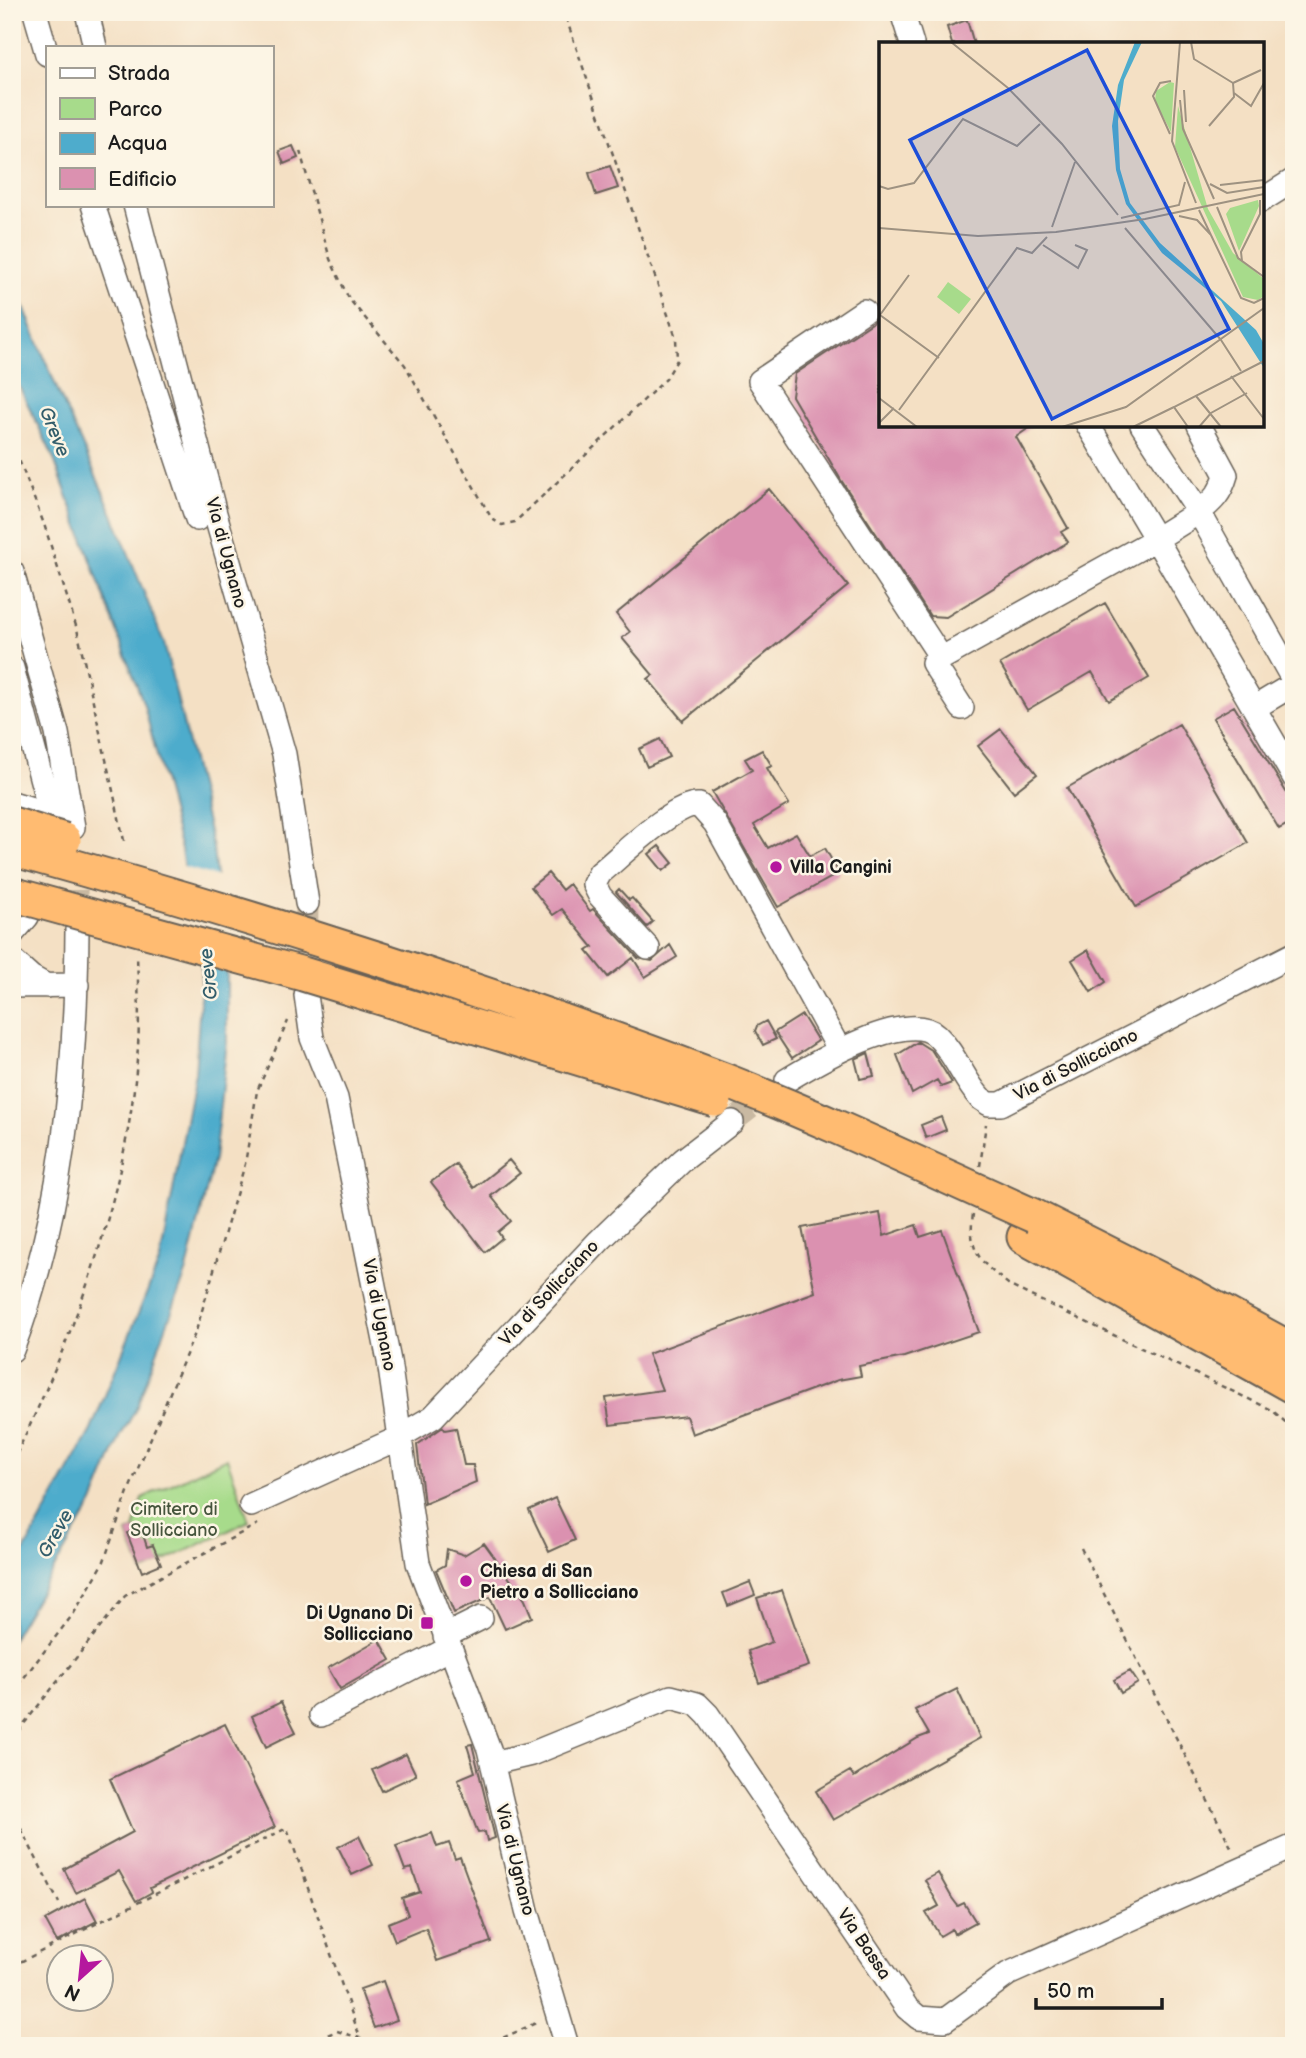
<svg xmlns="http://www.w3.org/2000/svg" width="1306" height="2058" font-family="'Balsamiq Sans',sans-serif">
	<rect width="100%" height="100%" fill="#fcf5e5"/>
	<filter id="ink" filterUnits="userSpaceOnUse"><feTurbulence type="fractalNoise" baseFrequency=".0143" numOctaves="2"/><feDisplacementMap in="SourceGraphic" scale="14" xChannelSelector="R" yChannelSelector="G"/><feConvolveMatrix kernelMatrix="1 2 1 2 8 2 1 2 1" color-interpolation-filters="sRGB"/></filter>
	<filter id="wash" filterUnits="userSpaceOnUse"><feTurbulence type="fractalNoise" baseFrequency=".00686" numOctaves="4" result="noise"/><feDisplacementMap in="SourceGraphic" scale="28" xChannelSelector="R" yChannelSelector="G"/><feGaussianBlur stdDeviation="1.57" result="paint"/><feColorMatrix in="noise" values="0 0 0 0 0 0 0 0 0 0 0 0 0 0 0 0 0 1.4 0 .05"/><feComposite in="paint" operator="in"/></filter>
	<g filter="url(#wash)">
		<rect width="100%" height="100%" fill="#f4e0c4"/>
		<path fill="#a7db8b" stroke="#627c54" stroke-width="2" d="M227 1458 249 1521 142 1572 127 1533 134 1530 142 1498Z"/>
		<path fill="#4eaccc" stroke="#356474" stroke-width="2" d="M12 278 58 391 112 512 164 643 213 848 227 978V1041L214 1159 187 1270 136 1409 120 1437 93 1503 12 1639V1573L91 1430 160 1260 195 1073 202 973 181 850 144 705 52 454 12 372Z"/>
		<path fill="#f4e0c4" d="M180 866 219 877 230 970 197 960Z"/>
		<g id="blocks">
			<path fill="#db91b0" d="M967 20 974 44H952L947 27Z
				M293 146 298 158 284 164 279 151Z
				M610 166 618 188 596 195 589 173Z
				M881 310V425H1033L1016 437 1068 528 1061 532 1068 542 946 617 930 616 841 480 792 396 795 374 872 323Z
				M769 489 848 586 683 721 648 679 653 675 622 638 630 632 616 614Z
				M1105 603 1149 678 1109 701 1092 672 1027 710 1000 664Z
				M1234 706 1294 805V821L1279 829 1213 718Z
				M1179 724 1248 843 1136 907 1067 788Z
				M1001 729 1037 774 1014 792 978 746Z
				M660 739 669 757 647 767 639 749Z
				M762 750 772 766 767 768 772 777 789 804 754 825 768 848 796 833 810 856 825 848 839 873 778 907 712 792 752 770 745 759Z
				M659 846 673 863 663 871 649 854Z
				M548 873 562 890 569 884 590 911 593 909 638 958 652 961 670 945 677 957 645 977 633 958 608 977 587 951 593 947 562 909 553 915 531 887Z
				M619 889 629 900 632 898 653 922 647 927 616 892Z
				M1088 950 1106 982 1091 992 1072 960Z
				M802 1015 818 1041 792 1058 775 1032Z
				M766 1021 776 1039 763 1045 755 1031 757 1026Z
				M918 1042 932 1051 952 1083 941 1087 937 1080 912 1094 897 1055Z
				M868 1053 874 1076 860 1079 855 1059Z
				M941 1117 946 1130 926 1138 921 1125Z
				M509 1160 520 1173 491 1196 511 1221 498 1232 502 1238 485 1252 431 1182 456 1164 474 1188Z
				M880 1213 884 1236 916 1225 920 1237 942 1230 979 1332 904 1357 859 1366 861 1376 838 1380 692 1434 686 1416 610 1425 606 1398 662 1390 648 1354 815 1292 802 1228Z
				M443 1427 445 1430 456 1428 464 1465H473L476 1482 424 1504 417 1445Z
				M555 1498 575 1540 549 1552 529 1510Z
				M141 1528 147 1547 153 1545 161 1564 142 1572 127 1533Z
				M484 1543 525 1600 532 1617 505 1629 490 1597 454 1613 436 1570 445 1565 447 1549 464 1555Z
				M750 1582 755 1595 728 1606 723 1593Z
				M782 1590 809 1666 759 1683 748 1651 772 1642 757 1598Z
				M379 1639 391 1660 340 1689 328 1668Z
				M1130 1671 1138 1683 1121 1693 1114 1680Z
				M957 1689 980 1738 833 1820 816 1791 850 1771 854 1777 918 1738 929 1734 915 1710Z
				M281 1702 296 1732 266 1747 252 1716Z
				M225 1724 275 1827 150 1888 152 1892 136 1901 119 1871 76 1893 64 1869 133 1832 110 1779Z
				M472 1744 495 1838 487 1841 485 1832 478 1833 458 1779 475 1772 467 1745Z
				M406 1754 416 1775 382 1791 372 1770Z
				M432 1833 437 1847 449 1843 455 1859 460 1857 491 1942 437 1961 426 1928 395 1941 388 1923 408 1915 402 1898 420 1892 412 1868 405 1870 396 1846Z
				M359 1836 373 1865 352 1875 338 1847Z
				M938 1873 952 1898 958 1906 964 1903 976 1922 954 1934 952 1929 940 1936 926 1913 939 1906 925 1880Z
				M85 1898 97 1921 57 1942 45 1920Z
				M383 1981 397 2020 374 2028 360 1989Z"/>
		</g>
	</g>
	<g filter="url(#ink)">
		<use href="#blocks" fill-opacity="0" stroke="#686157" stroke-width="2"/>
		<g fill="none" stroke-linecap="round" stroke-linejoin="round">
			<path stroke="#c9b9a2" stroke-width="23" stroke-dasharray="23 11" stroke-linecap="butt" d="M75 856 77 926
				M306 988 307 903
				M732 1122 773 1090"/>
			<g stroke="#686157" stroke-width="26">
				<path id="minor" d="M87 12 95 47
					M902 12 912 44
					M36 16 47 54
					M1262 200 1294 180
					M93 205 197 519
					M135 205 214 510 284 754 307 903
					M864 311 760 381 942 659
					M1088 425 1156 539 1199 512 1294 681
					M1142 425 1199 512C1213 501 1221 493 1226 475L1199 425
					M12 572 57 733 73 827
					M12 668 54 826
					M962 708 933 663 1156 539 1294 777
					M1254 708 1294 684
					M12 803 49 814
					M12 934 27 917
					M648 948 600 896 594 884 600 873C620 857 675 802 699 805L715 823 839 1049
					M12 960 31 977 47 986
					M12 986 77 985
					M306 995 312 1038 336 1098 367 1251 389 1361 418 1563 489 1749 527 1911 567 2046
					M787 1080C815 1063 907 1008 936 1035 955 1053 963 1079 980 1098L989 1104H1001L1294 954
					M12 1350C63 1216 76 1072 77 930
					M251 1505 390 1442 433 1417 599 1241 683 1160 732 1122
					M445 1636 481 1618
					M321 1715 450 1648
					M493 1763 531 1754 671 1697 697 1704 708 1715 907 2008 919 2018 945 2020 1008 1974 1294 1846"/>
			</g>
			<g stroke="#686157" stroke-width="37">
				<path id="highway" d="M1034 1216 1191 1295 1294 1351
					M1024 1237 1294 1387"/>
			</g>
			<path stroke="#686157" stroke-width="2.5" stroke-dasharray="5 5" stroke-linecap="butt" d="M300 151 330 259 349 299 405 365 492 519 502 525 515 522 666 379 677 360 676 338 564 12
				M12 442 44 524 77 629 125 845
				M980 1166 986 1124
				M973 1214C967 1254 983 1264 1012 1287L1272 1410 1294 1430
				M12 1463C75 1334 129 1190 138 1046 140 1016 138 986 137 955
				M1081 1548 1233 1851
				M12 1693 74 1613 103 1564 128 1492 196 1331 245 1164 257 1091 288 1021
				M12 1739 125 1596 258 1524
				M12 1811 59 1903
				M12 1966 287 1828 363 2046
				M300 2046 337 2031 360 2038
				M485 2046 538 2022"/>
			<use href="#minor" stroke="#fff" stroke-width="23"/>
			<use href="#highway" stroke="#ffbb71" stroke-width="33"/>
			<g stroke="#686157" stroke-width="37" stroke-linecap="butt">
				<path id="highway-bridge" d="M12 824 64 840
					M12 849C253 916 491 991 724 1080 829 1121 931 1170 1034 1216
					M12 894 303 974 715 1100"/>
			</g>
			<use href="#highway-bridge" stroke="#ffbb71" stroke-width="33"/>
		</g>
	</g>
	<g fill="#b5179e" stroke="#fcf5e5" stroke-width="2.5">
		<circle cx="776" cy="867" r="7"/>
		<circle cx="466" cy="1581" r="7"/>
		<rect x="420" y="1616" width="14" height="14" rx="3.5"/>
	</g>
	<g text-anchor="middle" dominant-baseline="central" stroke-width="5" stroke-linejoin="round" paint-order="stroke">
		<g font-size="18" fill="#1c1c1c" stroke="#fcf5e5">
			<text transform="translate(226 553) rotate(75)">Via di Ugnano</text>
			<text transform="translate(1076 1065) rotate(-27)">Via di Sollicciano</text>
			<text transform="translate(549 1293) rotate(-47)">Via di Sollicciano</text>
			<text transform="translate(379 1315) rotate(79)">Via di Ugnano</text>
			<text transform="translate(515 1860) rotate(76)">Via di Ugnano</text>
			<text transform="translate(864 1944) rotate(56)">Via Bassa</text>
		</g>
		<g font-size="18" font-weight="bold" fill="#1c1c1c" stroke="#fcf5e5" text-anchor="start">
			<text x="790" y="867">Villa Cangini</text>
			<text x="480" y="1571">Chiesa di San<tspan x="480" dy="21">Pietro a Sollicciano</tspan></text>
			<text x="413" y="1613" text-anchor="end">Di Ugnano Di<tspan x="413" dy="21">Sollicciano</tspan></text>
		</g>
		<g font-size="18" fill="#46553d" stroke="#fcf5e5">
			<text x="174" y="1509">Cimitero di<tspan x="174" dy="21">Sollicciano</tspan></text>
		</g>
		<g font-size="19" font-style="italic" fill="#325d6b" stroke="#fcf5e5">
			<text transform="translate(54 432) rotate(68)">Greve</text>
			<text transform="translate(209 974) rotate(-96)">Greve</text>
			<text transform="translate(56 1534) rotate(-61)">Greve</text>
		</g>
	</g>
	<g transform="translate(879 42)">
		<rect width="385" height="385" fill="#f4e0c4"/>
		<path d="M291 40 295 41 292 90 276 59 277 49ZM299 64 329 167 354 211 385 237V254L379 258 364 255 296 105ZM379 158 380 164 360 209 347 172 351 166ZM69 240 92 257 80 272 58 255Z" fill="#a7db8b"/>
		<path d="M256 0H263L245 38 239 79 241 127 251 161 281 201 377 288 385 302V326L342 259 283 211 247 162 237 128 233 84 239 43Z" fill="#4eaccc"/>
		<path fill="none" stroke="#9e9281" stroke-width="2" d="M72 0 129 46 183 102 239 173M301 0 293 99 317 161M312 0 315 17 354 41M354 41 382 28M305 48 307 80M355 51 372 64 385 41M301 58 304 87 335 157M330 84 355 55 354 41M291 92 274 54 281 41 292 39M331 142 348 151 385 145M341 143 385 138M0 144 9 147 35 141 84 77 138 104 161 82M338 165 359 216 385 235M320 168 362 256 375 261 385 256M300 174 318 178 332 193M242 176 300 163 306 140M173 185 196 120M0 186 99 194 177 190 266 177 385 152M246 186 342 298M164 203 199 226 208 208 196 203M363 219 362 210 381 172V158M30 233 1 273 60 316M342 298 362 329M352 334 385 377M317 354 342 385M0 356 38 385M20 368 138 206 153 211 168 195M0 381 15 366M183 385 247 365 385 266M254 385 295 365M309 385 295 365 385 319M320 385 332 371 368 351"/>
		<path fill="#1d4ed8" fill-opacity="0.15" stroke="#1d4ed8" stroke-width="3.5" d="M208 8 350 287 173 377 31 98Z"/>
		<rect width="385" height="385" fill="none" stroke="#1c1c1c" stroke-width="3.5"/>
	</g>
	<rect width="1306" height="2058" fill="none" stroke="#fcf5e5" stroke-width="42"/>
	<rect x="46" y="46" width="228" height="161" fill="#fcf5e5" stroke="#a29e95" stroke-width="2"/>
	<rect x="60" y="68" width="35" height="10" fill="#ffffff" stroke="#a29e95" stroke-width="2"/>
	<text x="108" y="80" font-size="21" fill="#1c1c1c">Strada</text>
	<rect x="60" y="98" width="35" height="21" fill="#a7db8b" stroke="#a29e95" stroke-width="2"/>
	<text x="108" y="116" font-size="21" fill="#1c1c1c">Parco</text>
	<rect x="60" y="133" width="35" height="21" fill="#4eaccc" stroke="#a29e95" stroke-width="2"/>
	<text x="108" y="150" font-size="21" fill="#1c1c1c">Acqua</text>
	<rect x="60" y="168" width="35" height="21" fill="#db91b0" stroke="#a29e95" stroke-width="2"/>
	<text x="108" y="186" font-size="21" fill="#1c1c1c">Edificio</text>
	<g transform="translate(80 1978) rotate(207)"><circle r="33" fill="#fcf5e5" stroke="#a29e95" stroke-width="2"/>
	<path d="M0-5L12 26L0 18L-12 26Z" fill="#b5179e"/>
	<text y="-10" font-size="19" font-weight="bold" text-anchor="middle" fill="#1c1c1c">N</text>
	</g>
	<path d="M1036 1998v10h126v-10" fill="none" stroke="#1c1c1c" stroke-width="3.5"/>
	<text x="1047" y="1998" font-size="21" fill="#1c1c1c" stroke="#fcf5e5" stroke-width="5" paint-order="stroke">50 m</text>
</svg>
